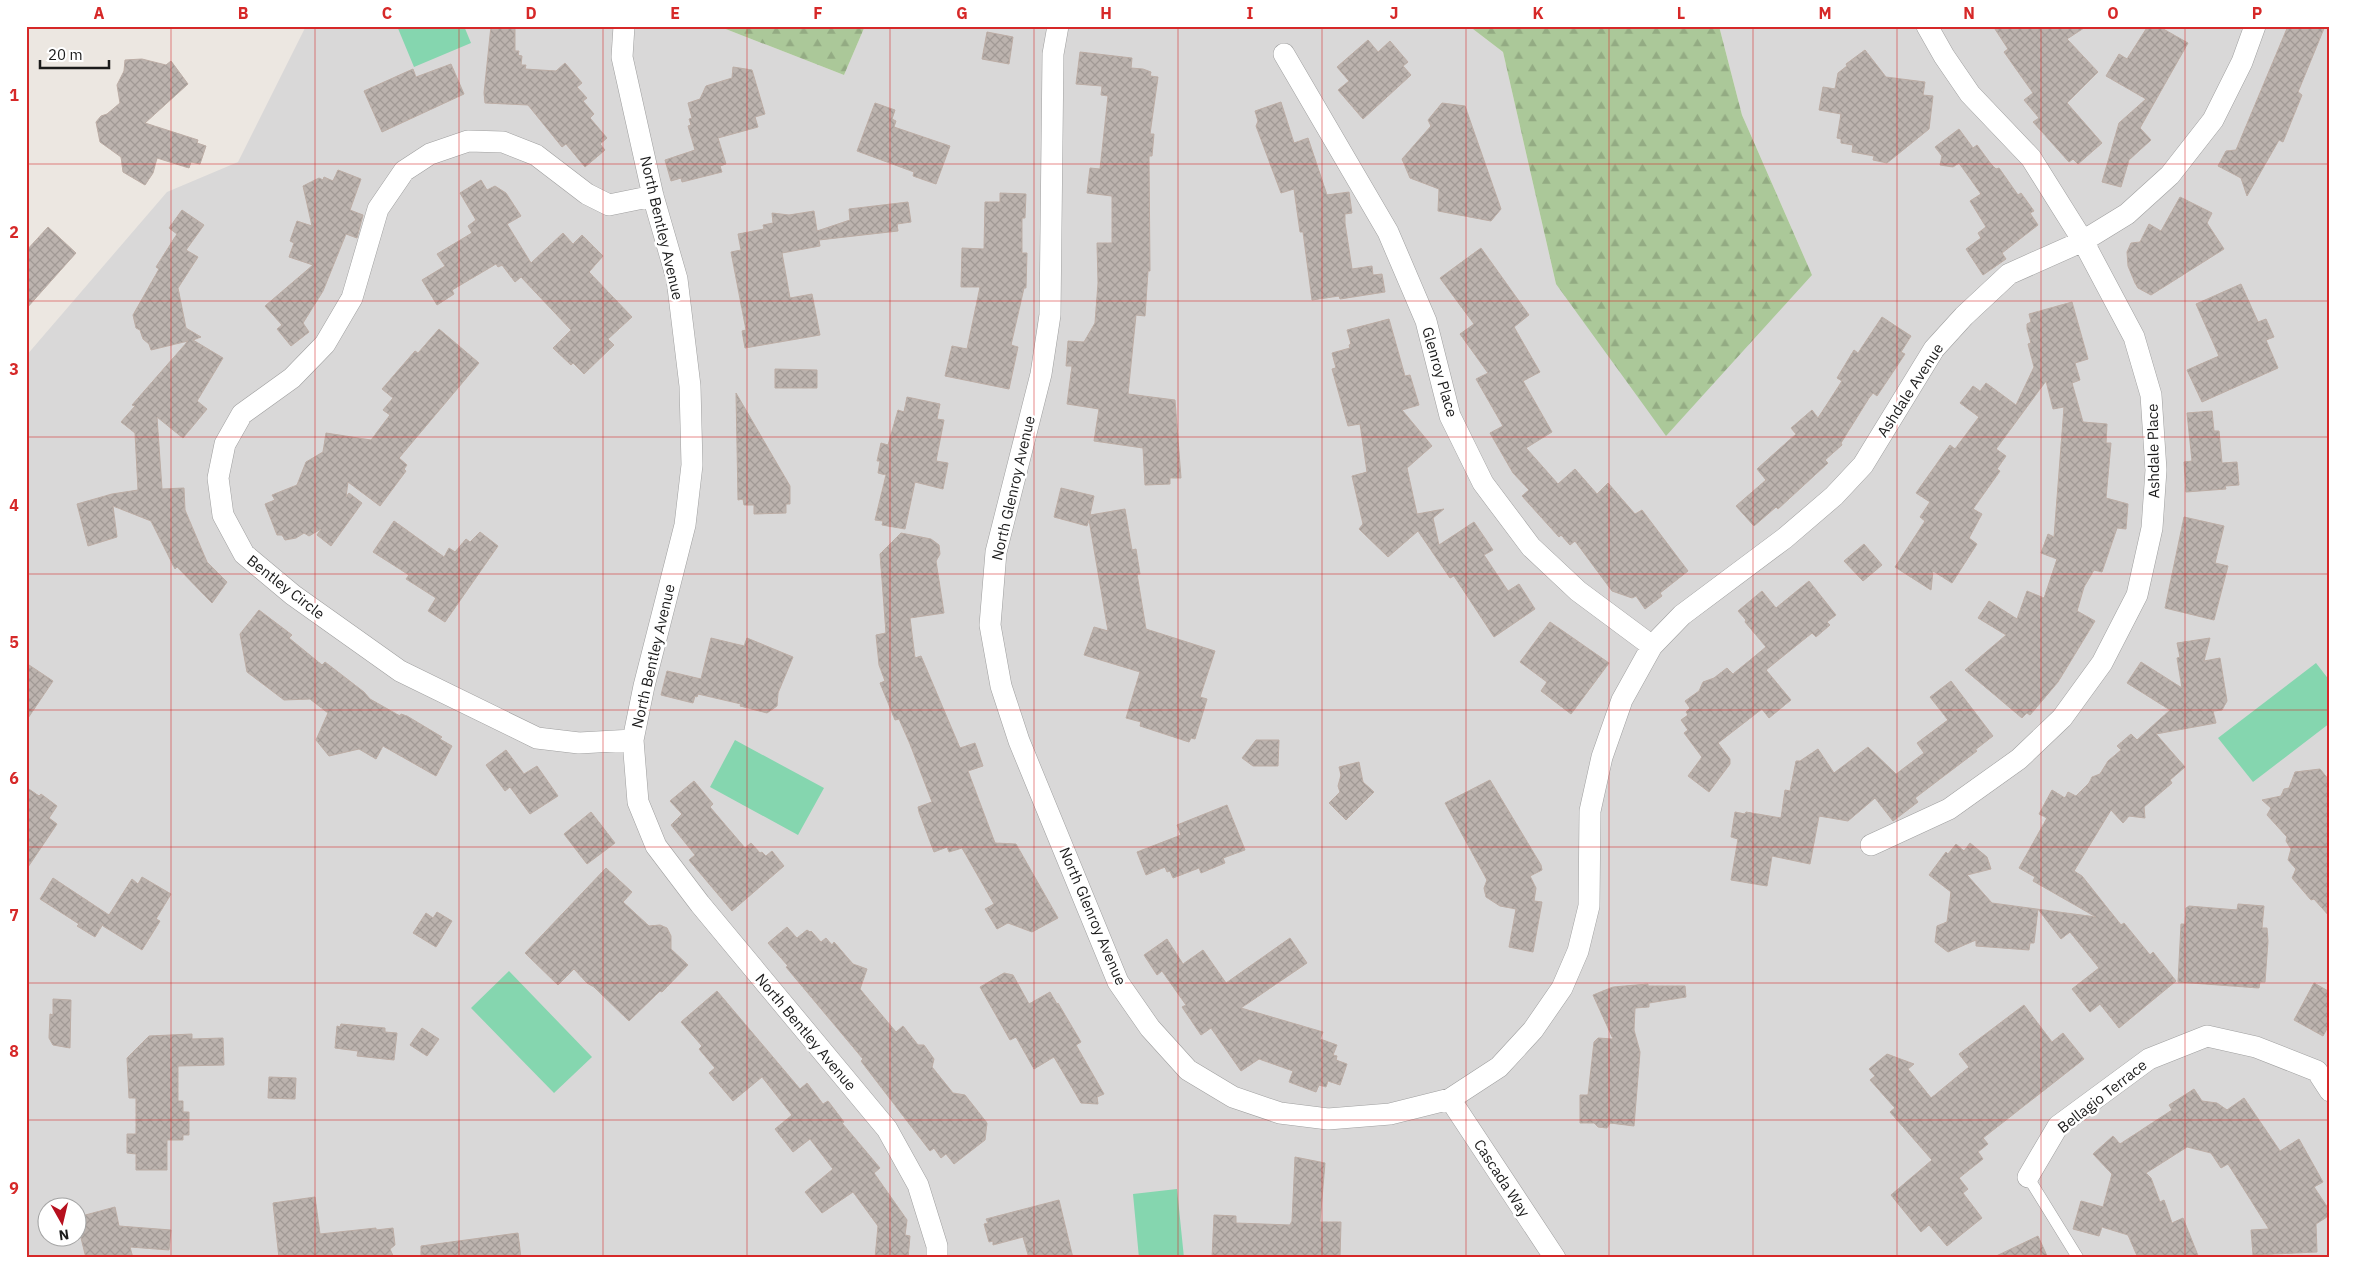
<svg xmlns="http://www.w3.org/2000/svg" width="2356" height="1284" font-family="'IBM Plex Sans',sans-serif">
	<defs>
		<pattern id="forest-firs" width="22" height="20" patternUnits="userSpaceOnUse" patternTransform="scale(1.25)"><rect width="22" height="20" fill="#abc899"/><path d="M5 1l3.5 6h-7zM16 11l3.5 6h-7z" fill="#93ab83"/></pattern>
		<pattern id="building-cross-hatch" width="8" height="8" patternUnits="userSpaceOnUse" patternTransform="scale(1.25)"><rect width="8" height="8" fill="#bcb3ae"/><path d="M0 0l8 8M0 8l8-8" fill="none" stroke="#a19995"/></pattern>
	</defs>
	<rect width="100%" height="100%" fill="#ece7e1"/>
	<path fill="#d9d8d8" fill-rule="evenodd" d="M306 26H718L844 75 865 26H1469L1503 52 1556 284 1812 275 1742 115 1719 26H2330V1258H26V356L167 192 238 162ZM48 1206H78V1236H48Z"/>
	<path fill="url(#forest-firs)" d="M718 26H865L844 75Z
		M1469 26H1719L1742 115 1812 275 1666 436 1556 284 1503 52Z"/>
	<path fill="#85d6af" d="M397 26H464L471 43 414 67Z
		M2316 663 2330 681V723L2253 782 2218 738Z
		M735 740 824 788 798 835 710 787Z
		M509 971 592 1057 554 1093 471 1008Z
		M1177 1189 1184 1258H1139L1133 1194Z"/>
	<path fill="url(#building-cross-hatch)" stroke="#bcada5" d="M491 26H515V51H519L518 55 522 56 521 65H526L525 69 556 71 565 63 582 83 577 87 587 98 583 101 594 114 590 118 607 138 600 144 605 150 585 167 566 144 562 147 528 105 485 103 484 93Z
		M1993 26H2087L2067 39 2098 72 2067 103 2102 143 2078 164 2073 159 2069 162 2033 122 2039 118 2024 100 2033 93 2004 52 2008 49Z
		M2148 26H2158L2188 43 2140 128 2151 140 2129 160 2121 187 2102 182 2119 123 2146 99 2106 76 2119 54 2127 59Z
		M2288 26H2325L2298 92 2302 95 2283 142 2279 140 2247 196 2241 178 2218 166 2226 151 2236 150Z
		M987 32 1013 37 1009 64 982 59Z
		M1368 40 1378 52 1390 41 1408 62 1403 66 1411 75 1363 119 1338 90 1349 81 1337 67Z
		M1865 50 1886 77 1925 82 1923 95 1933 96 1929 129 1887 163 1873 160 1874 156 1852 152 1853 145 1841 143V139L1837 138 1841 114 1819 110 1823 87 1835 89 1838 73 1847 66 1846 64Z
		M1080 52 1132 58 1131 68 1143 69 1151 72 1150 76 1158 77 1150 134H1154L1152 156H1149L1150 271H1148L1145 316 1136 315 1128 394 1175 400 1181 478H1170V484L1145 485 1143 448 1094 441 1099 409 1067 404 1072 366H1066L1068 341 1084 342 1095 323 1098 283 1097 243H1112V196L1087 193 1090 168 1100 169 1108 96 1101 95 1102 86 1076 84Z
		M142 59 166 65 171 61 188 84 145 123 198 140 197 143 206 146 200 164 191 162 189 168 157 158 153 173 145 185 123 172 121 157 100 142 96 122 101 116 107 114 120 103 117 85 124 71 125 60Z
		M451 64 464 94 382 132 364 91 413 69 416 77Z
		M733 67 752 70 765 114 755 117 758 127 718 138 726 164 720 166 722 172 682 182 681 178 671 181 665 160 695 150 688 126 691 125 689 119 692 118 688 103 700 99 706 86 732 78Z
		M1281 102 1294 143 1308 138 1327 195 1349 192 1352 213 1345 214V223L1352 269 1372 266 1373 275 1382 274 1385 292 1340 299 1339 296 1312 300 1303 232H1300L1294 189 1281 193 1256 126 1258 121 1255 111Z
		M875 103 895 110 892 119 896 121 894 127 950 146 936 184 913 176 914 172 857 151Z
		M1442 103 1465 106 1501 209 1491 221 1438 211 1439 189 1410 178 1402 159 1431 126 1428 120Z
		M1959 129 1973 148 1977 145 1991 164 1996 169 1999 168 2018 195 2021 193 2034 211 2030 213 2038 225 2002 253 2006 259 1983 275 1966 249 1981 238 1978 233 1986 227 1970 201 1981 194 1959 163 1953 167 1940 165 1942 156 1935 147Z
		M338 170 361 179 350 210 363 215 357 238 346 234 323 291 303 323 309 332 291 346 277 329 282 325 265 306 313 265 289 257 294 243 290 241 297 221 312 226 303 186 319 178 323 180 324 177 333 181Z
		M481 180 487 190 495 186 506 193 521 216 507 224 531 263 563 233 573 244 582 235 603 256 589 272 632 317 608 339 614 345 584 374 573 363 571 365 553 348 571 330 521 277 515 282 502 265 498 267 496 264 452 290 454 294 437 305 422 280 445 266 437 254 472 233 468 226 476 220 460 193Z
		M1000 193 1026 194 1025 218H1022V253H1027L1026 288H1024L1011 345 1018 347 1009 389 945 376 952 346 967 349 980 287H961L962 248 984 249 985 202H1000Z
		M2180 197 2212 213 2207 223 2224 249 2151 295 2138 288 2135 283 2128 266 2127 252 2131 243 2140 242 2149 224 2161 231Z
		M908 202 911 222 897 224 898 231 819 240 820 246 782 253 790 298 812 294 820 335 745 348 742 331 746 330 731 252 741 250 738 234 764 229 763 225 773 223 772 213 789 215 814 211 817 231 850 220 849 209Z
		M182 210 204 225 186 250 198 257 178 288 186 328 201 337 193 340 223 358 197 401 207 409 183 438 157 417 162 489 184 488 185 510 207 562 227 582 212 603 177 567 175 569 151 521 113 506 117 537 88 546 77 504 112 494 138 490 135 433 121 422 135 406 132 405 188 341 151 350 149 344 143 339 140 330 136 328 133 315 159 269 156 267 177 234 169 228Z
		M48 227 76 253 26 309V251Z
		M1481 248 1529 315 1514 327 1540 372 1523 381 1552 432 1526 448 1558 484 1575 469 1597 494 1608 483 1635 514 1642 510 1688 571 1660 593 1662 596 1645 609 1636 596 1632 598 1612 591 1575 541 1570 545 1561 535 1559 537 1522 496 1529 490 1513 473 1490 433 1503 426 1476 379 1488 373 1460 334 1474 324 1440 278Z
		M2241 284 2258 322 2266 319 2274 337 2266 340 2278 368 2202 402 2187 370 2219 356 2196 304Z
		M2072 302 2088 359 2075 363 2080 380 2072 383 2083 422 2107 424 2106 443H2111L2106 498 2128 504 2126 529 2117 528 2102 572 2094 570 2084 587 2077 611 2095 621 2058 682 2030 715 2027 713 2022 718 1965 670 2006 635 1978 618 1989 601 2017 619 2027 591 2044 598 2057 559 2041 553 2048 534 2054 537 2064 407 2053 409 2046 381 1996 449 2006 456 1997 469 2000 471 1973 509 1982 514 1969 538 1977 544 1952 583 1933 571 1931 590 1895 567 1925 521 1920 517 1930 502 1916 493 1950 445 1955 449 1979 417 1960 403 1973 386 1980 391 1986 383 2016 405 2034 367 2028 344 2031 343 2027 329V324L2031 322 2029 314Z
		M1882 317 1911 336 1901 352 1905 354 1877 396 1873 393 1869 398 1841 443 1842 445 1825 460 1828 463 1778 509 1776 507 1754 526 1736 506 1766 480 1757 469 1796 434 1791 428 1812 410 1818 418 1842 381 1837 378 1854 350 1858 353Z
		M1389 319 1405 376 1410 375 1419 405 1402 410 1432 446 1407 468 1417 514 1444 509 1433 518 1439 545 1474 522 1493 550 1484 555 1508 591 1519 584 1535 609 1494 637 1454 576 1450 578 1418 531 1388 557 1359 529 1363 524 1352 476 1367 472 1360 424 1348 426 1332 369 1336 368 1332 353 1350 348 1349 345 1351 344 1347 330Z
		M439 329 479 363 399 458 407 465 404 469 406 471 380 506 348 482 346 497 349 493 362 503 331 546 317 535 321 529 309 536 304 533 296 538 285 540 282 535H277L265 504 275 500 272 495 297 485 306 462 323 452 326 433 371 440 390 415 383 410 393 398 382 389 415 351 418 353Z
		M775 369 817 370V388H775Z
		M736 393 790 486V504H786V513L754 514V505H744L743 499 738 500Z
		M907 397 940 404 937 419 944 420 936 461 948 463 943 489 915 482 905 529 882 525 883 521 875 520 886 475 878 473 880 461H877L881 443 888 445 898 410 904 412Z
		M2212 411 2214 431H2219L2222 463 2237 462 2239 485 2225 486 2226 489 2186 492 2184 462 2192 461 2187 413Z
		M1061 488 1094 496 1090 515 1125 509 1132 550 1136 549 1140 574H1137L1146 629 1215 651 1200 697 1207 699 1195 739 1191 738 1189 742 1140 726 1141 722 1126 718 1140 672 1084 655 1094 627 1108 631 1089 520 1087 526 1054 517Z
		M2184 517 2224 526 2215 563 2228 566 2214 620 2165 608Z
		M394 521 444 557 449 548 455 552 466 539 470 542 480 532 498 546 445 622 428 611 436 598 406 579 409 575 373 552Z
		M901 533 931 539 939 545 940 554 936 561 944 613 910 618 915 658 921 656 960 748 975 743 983 766 968 771 995 843 1016 844 1058 918 1032 932 1008 923 997 929 985 909 994 904 962 848 949 852 947 847 934 852 919 812 918 807 932 802 910 744 899 719 895 720 880 683 885 681 879 665 876 635 886 633 880 554Z
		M1864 544 1882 565 1863 581 1844 561Z
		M1809 581 1836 615 1827 622 1830 625 1816 637 1812 633 1766 670 1791 700 1769 718 1762 709 1718 743 1730 759V764L1709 792 1688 776 1702 757 1684 733 1688 730 1681 720 1688 715 1686 712 1690 708 1685 701 1699 691 1703 682 1714 678 1727 668 1733 674 1766 647 1745 622 1746 620 1738 611 1762 591 1776 608Z
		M259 610 292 635 289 638 322 665 325 662 364 692 370 699 400 716 401 714 407 716 442 737 440 739 452 746 436 776 383 746 376 759 359 749 329 756 316 740 328 713 310 699 284 700 247 672 240 634Z
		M1550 622 1609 663 1571 714 1541 691 1547 682 1520 662Z
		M711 638 744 646 747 638 793 657 778 693 777 706 767 713 740 706 741 704 698 694 697 697 695 696 693 703 661 695 667 671 701 679Z
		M2210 638 2204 661 2220 658 2227 701 2222 710 2213 711 2216 723 2156 734 2185 767 2170 780 2172 783 2144 807 2145 818 2129 816 2123 823 2111 810 2074 871 2082 876 2121 925 2124 923 2150 955 2153 952 2176 981 2119 1028 2100 1004 2090 1012 2072 989 2099 968 2070 932 2061 939 2038 909 2034 943H2030L2029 950 1976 946V940L1948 952 1935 942 1937 926 1947 922 1951 892 1929 875 1946 852 1948 854 1956 844 1964 851 1970 843 1987 857 1991 869 1967 875 1992 903 2096 917 2033 881 2035 877 2019 868 2047 818 2039 814 2052 790 2065 798 2068 792 2076 796 2089 783 2092 777 2100 774 2108 761 2121 750 2117 746 2131 734 2137 740 2170 710 2127 683 2141 662 2182 688 2177 658 2180 657 2177 643Z
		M26 663 53 681 26 721Z
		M1951 681 1993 736 1975 750 1977 751 1915 798 1918 802 1893 821 1875 798 1848 821 1819 816 1810 864 1772 856 1767 886 1731 880 1738 839 1731 837 1735 812 1745 814 1746 812 1781 818 1785 790 1790 791 1796 761H1800L1818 749 1834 773 1868 747 1896 774 1924 753 1917 743 1948 720 1930 697Z
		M1256 740H1279L1278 766H1253L1242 758Z
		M506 750 524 774 537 766 558 796 530 814 510 787 505 791 486 765Z
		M1359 762 1363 782 1374 792 1346 820 1329 803 1340 792 1338 786 1341 775 1339 767Z
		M2320 769 2330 781V917L2314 899 2311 900 2292 878 2296 869 2288 860 2291 849 2286 841 2287 837 2267 815 2271 808 2262 800 2281 796 2284 789 2289 788 2295 772Z
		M1490 780 1541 865 1542 870 1530 876 1536 888 1534 901 1542 902 1533 952 1509 947 1516 909 1500 906 1486 897 1484 888 1487 880 1445 803Z
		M694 781 713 804 710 807 745 848 751 843 760 853 762 852 766 856 772 851 784 866 732 911 689 860 695 855 671 825 682 814 670 801Z
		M26 787 39 796 41 794 57 806 49 818 57 824 26 870Z
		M1227 805 1245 850 1223 858 1225 863 1201 873 1199 868 1173 878 1170 871 1167 872 1165 867 1146 875 1137 852 1181 835 1177 825Z
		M591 812 615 843 587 864 564 834Z
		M606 868 632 892 623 902 649 926 660 925 667 928 671 936V949L688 965 662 992 660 991 629 1021 594 987 587 983 574 969 558 985 525 953Z
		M142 877 171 894 156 919 160 921 142 950 103 926V924L95 937 77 926 79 924 40 899 53 878 109 915 132 879 138 884Z
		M2238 904 2264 906 2262 928H2267L2268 941 2265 982H2260L2259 988 2178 982 2181 924H2185L2186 908 2189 906 2237 910Z
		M437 912 452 921 436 947 413 933 426 913 433 918Z
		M787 927 797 938 807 930 810 932 811 931 821 942 826 938 832 945 834 942 853 964 867 969 860 989 896 1032 903 1026 918 1045H924L934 1059 932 1067 953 1093 965 1095 987 1123 985 1140 954 1164 946 1154 941 1158 934 1148 930 1151 861 1061 863 1059 786 967 788 966 768 943Z
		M1290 938 1307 963 1241 1008 1323 1032 1320 1039 1337 1045 1333 1055 1337 1056 1336 1060 1347 1064 1340 1085 1328 1081 1326 1087 1319 1085 1316 1092 1289 1082 1293 1071 1259 1059 1241 1071 1211 1028 1201 1035 1182 1007 1186 1005 1162 971 1157 975 1144 955 1167 939 1183 964 1203 950 1226 983Z
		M1004 973 1013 975 1029 1004 1050 992 1057 1004 1058 1003 1081 1042 1076 1045 1104 1094 1097 1097 1098 1104 1081 1103 1054 1057 1034 1069 1016 1037 1010 1040 980 987Z
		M2314 983 2330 992V1023L2323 1036 2294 1020Z
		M1648 984V986H1685L1686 997 1649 1003V1007L1635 1008 1634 1030 1640 1052 1634 1126 1610 1123 1607 1128 1598 1127 1594 1123H1580V1095H1588L1594 1042 1598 1038 1613 1039 1593 995 1613 987Z
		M717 991 800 1089 807 1083 823 1104 828 1101 844 1122 842 1123 880 1168 874 1173 907 1220 905 1235 910 1236 908 1258H875L878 1226 853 1192 822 1213 805 1192 833 1169 810 1139 793 1152 775 1129 792 1115 762 1077 733 1101 709 1073 715 1068 699 1049 702 1046 681 1022Z
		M53 999 71 1000 70 1048 53 1045 49 1038 50 1014 53 1015Z
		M2024 1005 2052 1042 2063 1033 2084 1059 1983 1138 1988 1144 1978 1152 1983 1159 1959 1178 1968 1189 1963 1193 1982 1218 1947 1246 1929 1225 1921 1232 1891 1195 1932 1160 1890 1112 1895 1108 1870 1080 1875 1076 1869 1069 1887 1054 1914 1064 1908 1069 1931 1098 1969 1067 1959 1054Z
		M341 1024 385 1028V1032L397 1033 394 1060 357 1056 358 1051 335 1048 337 1026 340 1027Z
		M422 1028 439 1039 427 1056 410 1045Z
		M192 1034V1039L223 1038 224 1065 178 1066V1101H183V1112H189V1135H183V1140H167V1170H136V1154L127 1153V1134H136V1098H129L127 1058 149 1036Z
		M269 1077 296 1078 295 1099 268 1098Z
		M2194 1089 2202 1101 2217 1103 2227 1110 2244 1098 2280 1151 2299 1139 2323 1182 2314 1187 2330 1211V1215L2316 1224 2317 1252 2253 1255 2251 1230 2269 1229 2228 1164 2221 1168 2211 1153 2187 1147 2146 1173 2151 1178 2160 1202 2164 1200 2172 1223 2183 1218 2199 1258H2138L2128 1235 2102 1227 2099 1236 2073 1229 2081 1201 2103 1207 2112 1174 2093 1154 2113 1136 2120 1144 2172 1110 2169 1105Z
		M1295 1157 1325 1163 1320 1222H1341L1340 1258H1212L1214 1215 1236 1216V1223L1290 1225 1292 1221Z
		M315 1197 320 1234 376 1228V1230L393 1228 395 1245 390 1249 394 1258H279L273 1203Z
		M1059 1200 1073 1258H1029L1023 1237 993 1245V1241L989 1242 984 1224 988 1223 986 1219Z
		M115 1207 119 1226 171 1230 169 1250 130 1247 133 1258H86L78 1226V1217Z
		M518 1233 521 1258H421V1246Z
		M2038 1236 2048 1258H1992Z"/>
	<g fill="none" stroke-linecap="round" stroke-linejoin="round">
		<g stroke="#9f9f9f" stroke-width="12">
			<path id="lane" d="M2028 1177 2078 1258"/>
		</g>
		<g stroke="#9f9f9f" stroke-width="22">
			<path id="street" d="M624 26 622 57 653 196 677 279 690 386 692 465 685 525 644 686 633 740 638 802 656 846 700 904 887 1129 918 1185 937 1246V1258
				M1058 26 1053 54 1050 315 1041 374 996 552 990 625 1001 686 1019 741 1118 982 1150 1028 1188 1070 1233 1097 1280 1113 1328 1119 1390 1114 1450 1099 1499 1067 1533 1030 1562 988 1578 951 1589 906 1590 811 1602 757 1622 700 1652 646 1682 615 1785 538 1834 496 1863 465 1934 349 1964 316 2009 274 2083 241 2127 214 2170 175 2213 120 2242 62 2255 26
				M1284 54 1388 232 1426 321 1450 416 1483 483 1531 547 1578 591 1652 646
				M633 740 579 743 537 738 400 671 293 595 244 554 223 515 218 478 225 444 242 414 292 378 325 344 352 298 378 209 404 171 430 154 468 141 503 142 536 155 587 194 609 205 653 196
				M1871 845 1949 809 2019 759 2062 718 2102 663 2137 595 2152 528 2156 470 2151 395 2134 337 2083 241 2031 158 1970 94 1944 56 1927 26
				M1450 1099 1555 1258
				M2028 1177 2058 1126 2149 1059 2207 1036 2256 1047 2317 1071 2330 1091"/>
		</g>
		<use href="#lane" stroke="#fff" stroke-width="11"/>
		<use href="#street" stroke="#fff" stroke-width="21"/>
	</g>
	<path fill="none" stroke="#d62828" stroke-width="1" stroke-opacity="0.55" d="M171 26V1258M315 26V1258M459 26V1258M603 26V1258M747 26V1258M890 26V1258M1034 26V1258M1178 26V1258M1322 26V1258M1466 26V1258M1609 26V1258M1753 26V1258M1897 26V1258M2041 26V1258M2185 26V1258M26 164H2330M26 301H2330M26 437H2330M26 574H2330M26 710H2330M26 847H2330M26 983H2330M26 1120H2330"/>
	<g text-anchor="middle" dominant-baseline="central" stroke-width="5" stroke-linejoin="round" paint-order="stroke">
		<g font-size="15" fill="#1b1b1b" stroke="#fff">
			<text transform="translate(662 228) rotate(77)">North Bentley Avenue</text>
			<text transform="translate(1440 372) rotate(74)">Glenroy Place</text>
			<text transform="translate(1910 390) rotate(-57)">Ashdale Avenue</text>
			<text transform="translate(2153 451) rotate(-91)">Ashdale Place</text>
			<text transform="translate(1013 488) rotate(-77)">North Glenroy Avenue</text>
			<text transform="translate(286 587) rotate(38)">Bentley Circle</text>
			<text transform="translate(653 656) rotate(-77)">North Bentley Avenue</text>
			<text transform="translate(1093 916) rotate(67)">North Glenroy Avenue</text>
			<text transform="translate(806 1032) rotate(50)">North Bentley Avenue</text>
			<text transform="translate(2102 1096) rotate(-38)">Bellagio Terrace</text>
			<text transform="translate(1502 1178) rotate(57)">Cascada Way</text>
		</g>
	</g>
	<rect width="2356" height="1284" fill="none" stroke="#ffffff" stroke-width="55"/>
	<g transform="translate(62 1222) rotate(172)"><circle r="24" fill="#ffffff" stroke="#a4a4a4"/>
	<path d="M0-4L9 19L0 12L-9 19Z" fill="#b7101e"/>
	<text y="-8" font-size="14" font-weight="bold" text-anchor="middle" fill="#1b1b1b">N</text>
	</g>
	<path d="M40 60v8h69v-8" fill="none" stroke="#1b1b1b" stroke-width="2.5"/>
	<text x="48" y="60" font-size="15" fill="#1b1b1b" stroke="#ffffff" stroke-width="4" paint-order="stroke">20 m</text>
	<rect x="28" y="28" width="2300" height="1228" fill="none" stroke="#d62828" stroke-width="2"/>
	<g font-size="16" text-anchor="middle" font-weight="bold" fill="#d62828">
		<text x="99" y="19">A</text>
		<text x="243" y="19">B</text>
		<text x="387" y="19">C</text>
		<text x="531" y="19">D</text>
		<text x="675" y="19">E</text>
		<text x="818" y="19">F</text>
		<text x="962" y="19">G</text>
		<text x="1106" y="19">H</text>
		<text x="1250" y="19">I</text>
		<text x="1394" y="19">J</text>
		<text x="1538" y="19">K</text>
		<text x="1681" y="19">L</text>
		<text x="1825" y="19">M</text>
		<text x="1969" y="19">N</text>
		<text x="2113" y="19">O</text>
		<text x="2257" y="19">P</text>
		<text x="14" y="101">1</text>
		<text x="14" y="238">2</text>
		<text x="14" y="375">3</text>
		<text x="14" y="511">4</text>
		<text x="14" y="648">5</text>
		<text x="14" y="784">6</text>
		<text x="14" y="921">7</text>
		<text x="14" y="1057">8</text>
		<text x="14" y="1194">9</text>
	</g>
</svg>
